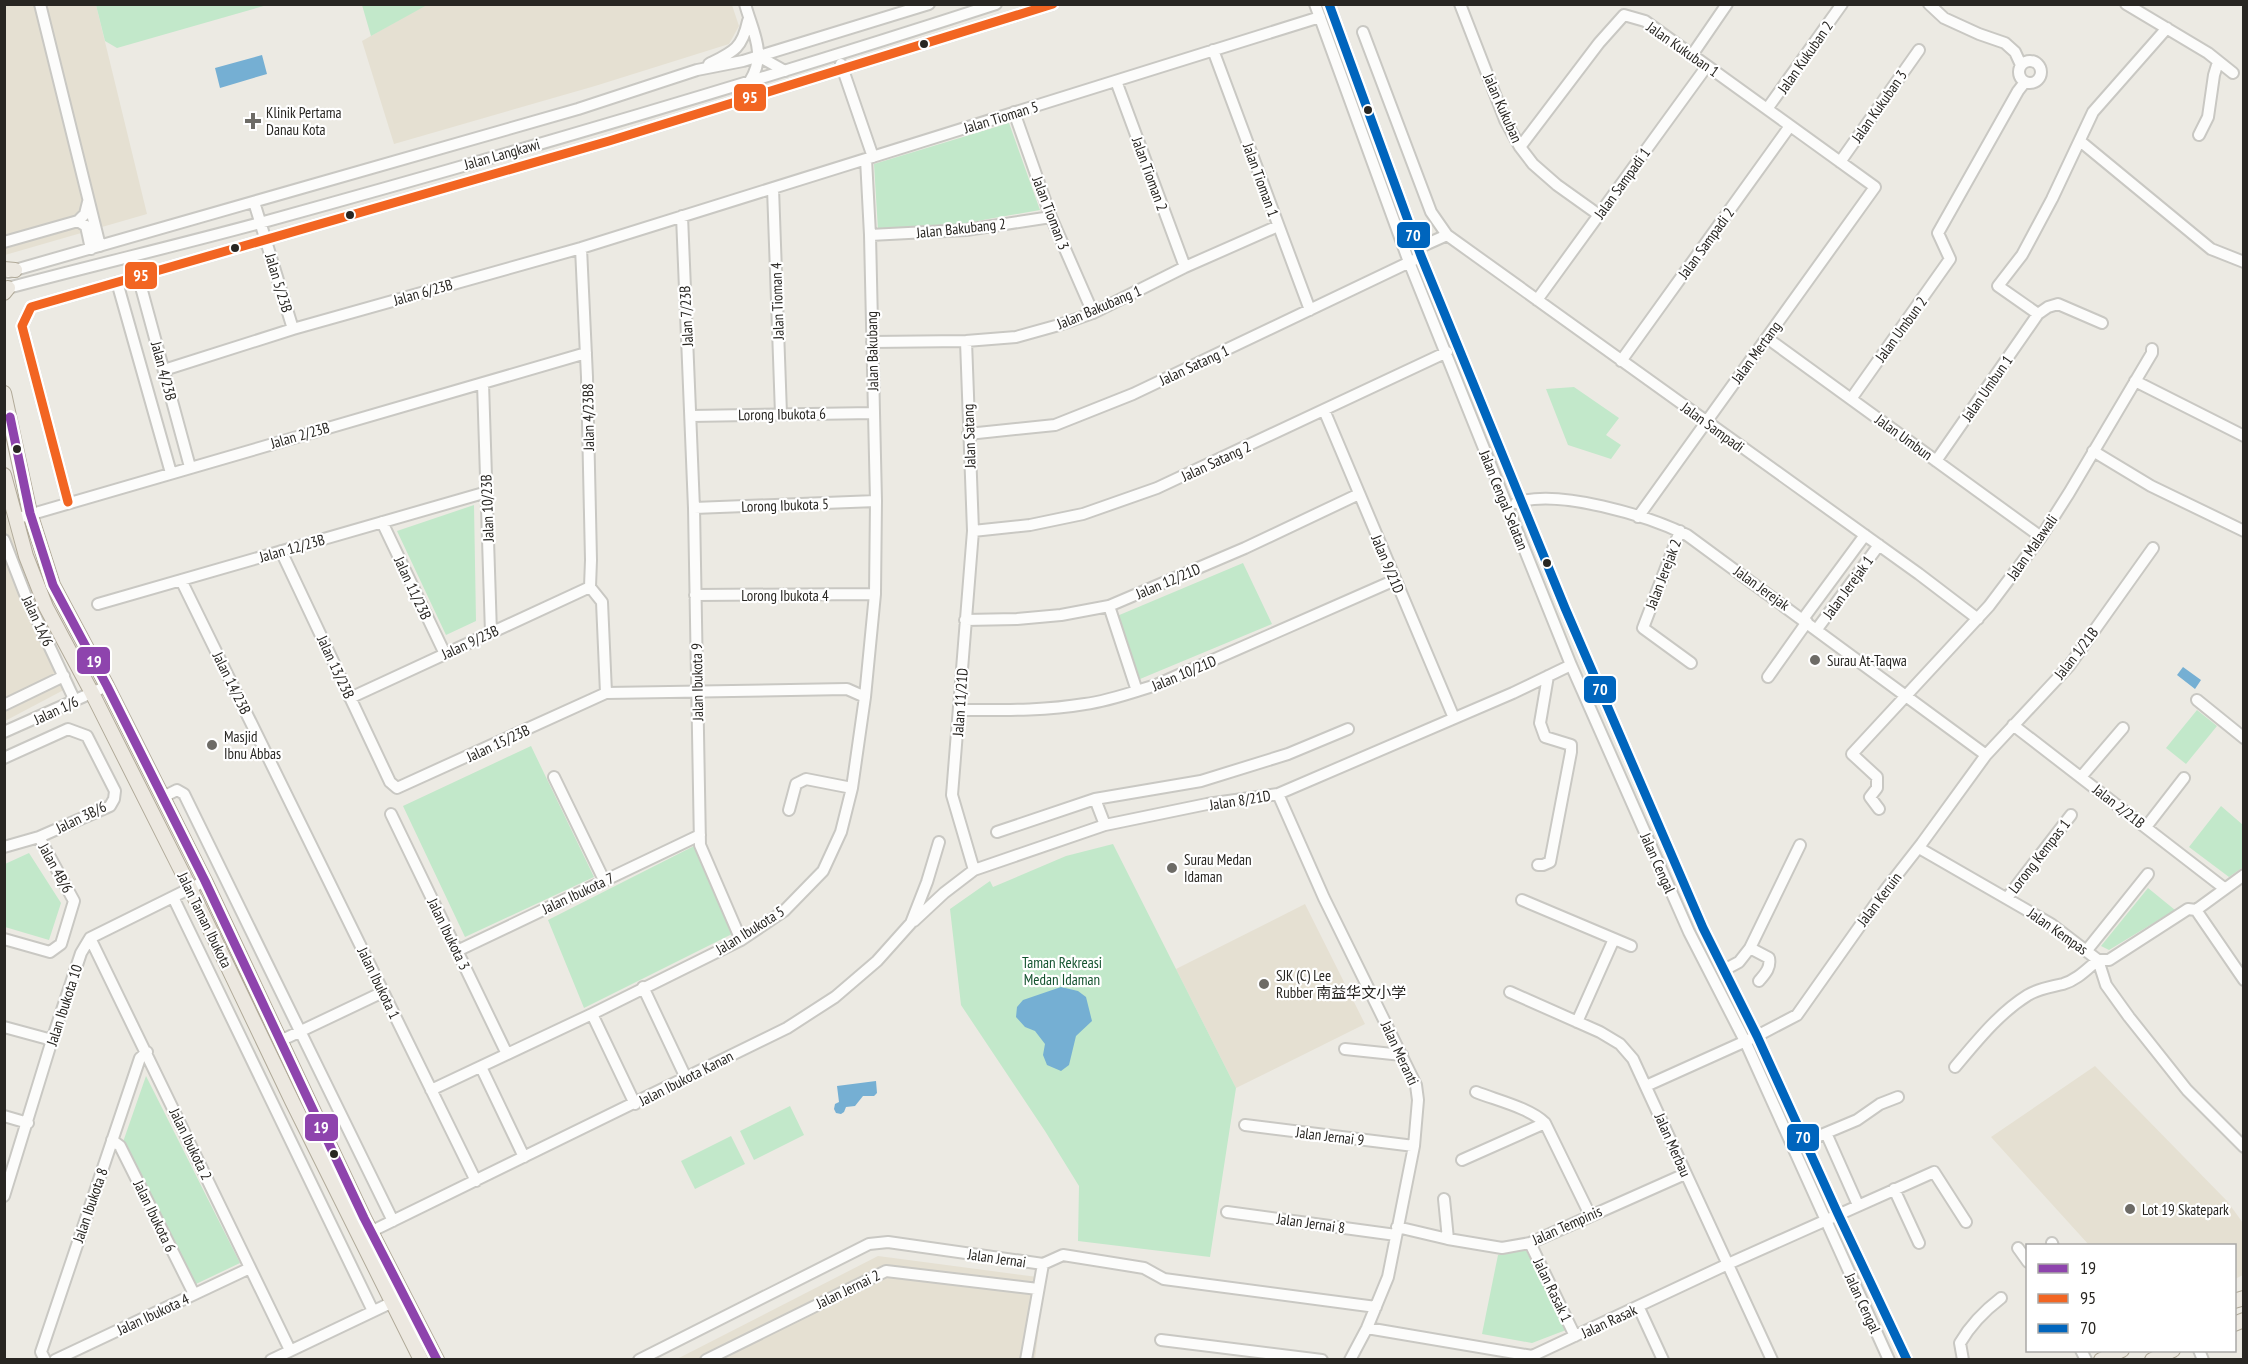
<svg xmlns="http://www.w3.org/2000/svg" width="2248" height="1364" font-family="'PT Sans Narrow','Noto Sans SC',sans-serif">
	<rect width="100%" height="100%" fill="#eceae3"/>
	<path fill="#e5e0d2" d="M427 4 732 5 739 26 729 44 595 86 394 144 362 41Z
		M5 5H96L147 214 5 255Z
		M4 509 31 596 75 684 5 721Z
		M1305 904 1365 1024 1236 1088 1176 969Z
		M2095 1066 2227 1201 2243 1223V1275L2235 1279 2234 1246 2089 1245 1991 1137Z
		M878 1256 1045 1278 1035 1359 675 1360Z"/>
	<path fill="#c2e8ca" d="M96 5V4L267 5 117 48 105 41Z
		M362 5V4L427 5 371 36Z
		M1009 123 1040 210 966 223 878 230 874 164Z
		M1574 387 1619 418 1606 435 1621 445 1611 459 1568 445 1546 389Z
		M474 505 476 621 446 635 397 531Z
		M1243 563 1272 624 1140 679 1117 616Z
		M2197 710 2217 726 2186 764 2166 748Z
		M531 746 594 877 465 937 403 806Z
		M2221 806 2243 825V867L2229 877 2189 847Z
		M1113 844 1236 1088 1210 1257 1078 1241 1079 1186 1045 1131 961 1005 950 909 990 881 993 887 1066 856Z
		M694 846 732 934 584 1008 548 920Z
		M29 853 61 903 49 940 5 927V864Z
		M2148 888 2175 910 2109 950 2101 946Z
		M146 1076 240 1263 196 1284 123 1142Z
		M790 1106 804 1135 754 1160 740 1131Z
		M731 1136 745 1164 695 1189 681 1161Z
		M1526 1250 1566 1330 1532 1343 1482 1334 1498 1255Z"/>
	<path fill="#75afd3" d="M262 55 267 74 220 88 215 68Z
		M2183 667 2201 680 2195 689 2177 675Z
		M1061 987 1078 991 1086 997 1092 1021 1076 1036 1069 1065 1061 1071 1047 1065 1043 1055 1045 1044 1035 1031 1025 1027 1016 1017 1017 1007 1023 1000Z
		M876 1081 877 1093 874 1096H863L855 1106 846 1107 844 1112 841 1114 836 1113 834 1109 835 1104 839 1102 837 1086Z"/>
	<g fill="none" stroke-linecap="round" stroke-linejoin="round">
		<g stroke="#c9c8c3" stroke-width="14">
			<path id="minor" d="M40 4 100 246
				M745 4C753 33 767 54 750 81
				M1315 4 1409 262 1571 665 1689 932 1745 1041 1889 1360
				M1329 4 1421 256 1565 608 1703 928 1757 1036 1838 1214 1907 1360
				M1460 4 1505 120 1520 147 1533 164 1557 185 1599 215
				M1929 4 1944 18 1979 34 2005 43 2015 52 2021 65
				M2126 4 2208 53 2233 73
				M1363 32 1431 212 1447 235
				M1213 50 1310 310
				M1692 55 1727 4
				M760 57 785 71
				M2019 72a11 11 0 1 1 22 0a11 11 0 1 1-22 0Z
				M709 64C733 52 742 49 748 21
				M841 64 873 157
				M1116 81 1185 267
				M1767 109 1842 4
				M1014 112 1051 217 1093 313
				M2199 135 2208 117 2214 75 2218 62
				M2080 141 2211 249 2244 262
				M1520 147 1599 43 1624 15 1645 21 1875 187 1638 517
				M1840 162 1919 50
				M773 188 781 414
				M254 202 293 329
				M682 216 694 508 700 845 741 940
				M78 221 86 226 91 249
				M870 235 966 230 1051 217
				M4 242 78 221 85 214 88 202
				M581 248 587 377 591 560 590 587
				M1418 248 1447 235 1919 574 1978 619
				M8 272 578 109 697 70 743 61 929 4
				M138 276 190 467
				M117 282 171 473
				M4 289C90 266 175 246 260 223 507 155 753 83 996 4
				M1537 300 1707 66
				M2038 314 1998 286 2022 255 2052 199 2093 112 2167 28
				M1767 338 2041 537
				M966 341 973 531 952 795 974 870
				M872 342 966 341 1016 337 1059 325 1093 313 1185 267 1278 226
				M1621 361 1790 126
				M164 370 293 329 581 248 1320 17
				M2135 381 2244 436
				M483 383 491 633
				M1851 399 1950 259 1938 233 2018 91 2025 82
				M1324 410 1454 718
				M691 416 874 413
				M968 434 1055 425 1133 394 1414 260
				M2093 451 2151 486 2244 531
				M1936 461 2038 314 2048 307 2058 304 2102 323
				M68 502 22 326 31 307 609 141 1053 4
				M1516 503C1557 488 1648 516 1687 535L1986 755
				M694 508 876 501
				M15 519 586 353
				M382 522 445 654
				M973 531 1030 525 1083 514 1157 488 1447 352
				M1680 531 1643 628 1691 663
				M4 540 25 594 75 701
				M281 551 390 782 397 788 606 693 847 689 865 697
				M181 580 476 1181
				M590 587 602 602 606 693
				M695 595 875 594
				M98 604 487 492
				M1109 606 1137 691
				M1803 619 1865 535
				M965 620 1017 619 1061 615 1109 606 1245 548 1359 494
				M1817 629 1879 545
				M1768 677 1807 622
				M350 698 590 587
				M2197 700 2244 738
				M4 705 64 676
				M960 710C1002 710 1043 711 1085 704 1109 701 1133 692 1156 685L1395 580
				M2013 725 2224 888
				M4 732 107 686
				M4 758 68 729 87 736 115 791 114 799 110 806 39 837 4 847
				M554 777 604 880
				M2081 777 2123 728
				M1278 794 1324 898 1416 1085 1418 1100 1414 1146 1388 1277 1367 1328 1350 1360
				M163 797 177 790 184 794 393 1221
				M1095 799 1105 825
				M1879 809 1870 797 1877 788V777L1852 754 1989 606 2041 537 2069 493 2152 353V349
				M789 810 796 784 806 779 852 788
				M391 814 507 1054
				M2146 827 2184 778
				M997 832 1095 799 1201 781 1288 754 1348 729
				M1919 848 2051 924 2098 960H2109L2188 909 2196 910
				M1538 865H1543L1550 862 1571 752V745L1545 737 1540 723 1548 676
				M173 897 373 1311
				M2007 898 2071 815
				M1522 900 1631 946
				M2196 910 2244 980
				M2196 910 2244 875
				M914 921 944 893 974 870 1105 825 1207 804 1278 794 1513 693 1571 665
				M90 938 290 1350
				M4 939 50 952 61 944 74 901 39 837
				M1750 948 1769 958C1771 968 1765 974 1759 981
				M2087 950 2148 874
				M457 951 700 835
				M1724 970 1739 962 1750 948 1800 845
				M643 987 686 1078
				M1510 992 1600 1032 1620 1044 1633 1059 1772 1360
				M592 1014 635 1104
				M1577 1022 1614 939
				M4 1027 52 1040
				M280 1041 383 992
				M1345 1049 1402 1055
				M481 1067 524 1157
				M1955 1067C1977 1041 1999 1013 2028 995 2040 988 2051 987 2063 984 2077 980 2087 969 2098 960L2106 985 2129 1017 2187 1090 2244 1147
				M1646 1086 1757 1036 1797 1015 1886 889 1922 843 1986 755 2069 666 2153 548
				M431 1090 592 1014 741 940 784 911 823 871 841 832 852 788 865 697 875 594 876 501 870 235 866 159
				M1476 1092C1496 1100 1530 1108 1545 1123L1590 1215
				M4 1116 28 1123
				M1245 1125 1414 1146
				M1826 1133 1857 1120 1880 1104 1898 1097
				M112 1140 120 1146 194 1294
				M1805 1142 1826 1133 1858 1205
				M1462 1160 1545 1123
				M1894 1189 1919 1243
				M4 1196 52 1040 81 953 90 938 205 881
				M1444 1199 1448 1239 1502 1248 1530 1243 1685 1174
				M1227 1212 1396 1235
				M1397 1227 1448 1239
				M366 1234 787 1028 835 997 877 961 911 923 927 882 939 842
				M1530 1243 1575 1336
				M2052 1243 2053 1246
				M2018 1248 2028 1262
				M1639 1308 1663 1360
				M1367 1328 1532 1356 1728 1264 1934 1172 1966 1222
				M1161 1340 1322 1360
				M2081 1350 2086 1360
				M2199 1350 2203 1360
				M45 1360 41 1352 140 1058 147 1052
				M55 1360 250 1268
				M271 1360 397 1300
				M639 1360 869 1244 888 1242 1043 1264 1063 1255 1144 1268 1164 1279 1376 1307
				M706 1360 886 1271 1038 1289
				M1026 1360 1043 1264
				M1963 1360 1960 1343C1971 1324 1984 1311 2001 1298"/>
		</g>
		<g stroke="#b1aa99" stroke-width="16">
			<path id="major" d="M4 269 15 270
				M4 293 8 288
				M4 393 30 513 53 585 107 686 205 881 364 1218 437 1360
				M4 475 26 556 46 607 92 693 190 888 292 1101 421 1360
				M2234 1301 2244 1298
				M2234 1324 2244 1320
				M2101 1360 2122 1350
				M2152 1360 2173 1350"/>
		</g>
		<use href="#minor" stroke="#fcfcfb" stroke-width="10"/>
		<use href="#major" stroke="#ece8e0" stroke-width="14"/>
		<g stroke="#fff" stroke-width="14">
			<path id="bus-1" d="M10 417 30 513 53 585 107 686 205 881 364 1218 437 1360"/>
		</g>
		<g stroke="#fff" stroke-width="14">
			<path id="bus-2" d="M68 502 22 326 31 307 609 141 1053 4"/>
		</g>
		<g stroke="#fff" stroke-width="14">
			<path id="bus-3" d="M1329 4 1421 256 1565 608 1703 928 1757 1036 1838 1214 1907 1360"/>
		</g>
		<use href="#bus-1" stroke="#8e44ad" stroke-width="9"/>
		<use href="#bus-2" stroke="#f26522" stroke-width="9"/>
		<use href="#bus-3" stroke="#0065bd" stroke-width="9"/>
	</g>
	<g fill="#282622" stroke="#fff" stroke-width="2">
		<circle cx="924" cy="44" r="5"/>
		<circle cx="1368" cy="110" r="5"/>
		<circle cx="350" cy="215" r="5"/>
		<circle cx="235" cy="248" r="5"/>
		<circle cx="17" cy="449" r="5"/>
		<circle cx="1547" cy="563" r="5"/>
		<circle cx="334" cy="1154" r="5"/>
	</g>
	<g fill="#6d6b66" stroke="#fff" stroke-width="2">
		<path d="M250 112h6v6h6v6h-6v6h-6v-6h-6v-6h6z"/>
		<circle cx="1815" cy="660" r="6"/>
		<circle cx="212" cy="745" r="6"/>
		<circle cx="1172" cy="868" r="6"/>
		<circle cx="1264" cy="984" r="6"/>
		<circle cx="2130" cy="1209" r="6"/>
	</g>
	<g text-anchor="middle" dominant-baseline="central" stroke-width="4.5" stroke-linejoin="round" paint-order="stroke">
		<g font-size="15" fill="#282622" stroke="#fff">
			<text transform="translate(1683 49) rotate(35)">Jalan Kukuban 1</text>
			<text transform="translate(1805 57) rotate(-55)">Jalan Kukuban 2</text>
			<text transform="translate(1879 106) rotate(-55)">Jalan Kukuban 3</text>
			<text transform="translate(1503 108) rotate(66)">Jalan Kukuban</text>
			<text transform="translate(1001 117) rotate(-17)">Jalan Tioman 5</text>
			<text transform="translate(502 154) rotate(-16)">Jalan Langkawi</text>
			<text transform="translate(1150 174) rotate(70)">Jalan Tioman 2</text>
			<text transform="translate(1261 180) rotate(70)">Jalan Tioman 1</text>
			<text transform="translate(1622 183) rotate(-54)">Jalan Sampadi 1</text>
			<text transform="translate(1051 213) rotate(69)">Jalan Tioman 3</text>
			<text transform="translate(961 228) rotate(-6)">Jalan Bakubang 2</text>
			<text transform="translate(1706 243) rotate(-54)">Jalan Sampadi 2</text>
			<text transform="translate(279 283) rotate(73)">Jalan 5/23B</text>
			<text transform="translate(423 292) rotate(-16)">Jalan 6/23B</text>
			<text transform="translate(777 301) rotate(-92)">Jalan Tioman 4</text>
			<text transform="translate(1099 307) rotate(-23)">Jalan Bakubang 1</text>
			<text transform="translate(686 316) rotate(-93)">Jalan 7/23B</text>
			<text transform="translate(1901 329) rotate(-54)">Jalan Umbun 2</text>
			<text transform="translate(872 351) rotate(-91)">Jalan Bakubang</text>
			<text transform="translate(1756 352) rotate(-54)">Jalan Mertang</text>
			<text transform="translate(1194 365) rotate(-25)">Jalan Satang 1</text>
			<text transform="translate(164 371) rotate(75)">Jalan 4/23B</text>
			<text transform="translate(1987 388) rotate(-55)">Jalan Umbun 1</text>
			<text transform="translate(782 414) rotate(-1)">Lorong Ibukota 6</text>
			<text transform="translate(588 417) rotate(-91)">Jalan 4/23B8</text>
			<text transform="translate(1713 427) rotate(36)">Jalan Sampadi</text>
			<text transform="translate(300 435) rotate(-16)">Jalan 2/23B</text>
			<text transform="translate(969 436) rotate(-92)">Jalan Satang</text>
			<text transform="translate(1904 437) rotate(36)">Jalan Umbun</text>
			<text transform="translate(1216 461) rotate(-25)">Jalan Satang 2</text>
			<text transform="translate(1504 500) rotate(68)">Jalan Cengal Selatan</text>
			<text transform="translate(785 505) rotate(-2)">Lorong Ibukota 5</text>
			<text transform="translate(487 508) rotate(-92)">Jalan 10/23B</text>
			<text transform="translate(2032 547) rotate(-55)">Jalan Malawali</text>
			<text transform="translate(292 548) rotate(-16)">Jalan 12/23B</text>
			<text transform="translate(1388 564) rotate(67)">Jalan 9/21D</text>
			<text transform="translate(1663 574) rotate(-69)">Jalan Jerejak 2</text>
			<text transform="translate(1168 581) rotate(-23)">Jalan 12/21D</text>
			<text transform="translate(1848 587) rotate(-54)">Jalan Jerejak 1</text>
			<text transform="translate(413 588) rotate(65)">Jalan 11/23B</text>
			<text transform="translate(1762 588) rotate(36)">Jalan Jerejak</text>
			<text x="785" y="595">Lorong Ibukota 4</text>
			<text transform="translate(38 621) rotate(65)">Jalan 1A/6</text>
			<text transform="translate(470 642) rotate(-25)">Jalan 9/23B</text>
			<text transform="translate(2076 653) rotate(-52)">Jalan 1/21B</text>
			<text transform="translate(336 667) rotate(65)">Jalan 13/23B</text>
			<text transform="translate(1184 673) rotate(-23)">Jalan 10/21D</text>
			<text transform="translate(697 682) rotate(-91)">Jalan Ibukota 9</text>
			<text transform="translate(232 683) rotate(64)">Jalan 14/23B</text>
			<text transform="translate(960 702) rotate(-86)">Jalan 11/21D</text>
			<text transform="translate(56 710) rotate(-25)">Jalan 1/6</text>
			<text transform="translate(498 743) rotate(-25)">Jalan 15/23B</text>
			<text transform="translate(1240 800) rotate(-9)">Jalan 8/21D</text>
			<text transform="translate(2119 806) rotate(38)">Jalan 2/21B</text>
			<text transform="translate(81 817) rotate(-26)">Jalan 3B/6</text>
			<text transform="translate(2039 856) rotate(-52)">Lorong Kempas 1</text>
			<text transform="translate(1658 863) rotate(66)">Jalan Cengal</text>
			<text transform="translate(56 868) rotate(61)">Jalan 4B/6</text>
			<text transform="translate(578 893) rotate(-25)">Jalan Ibukota 7</text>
			<text transform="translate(1879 899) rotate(-53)">Jalan Keruin</text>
			<text transform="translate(205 920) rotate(64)">Jalan Taman Ibukota</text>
			<text transform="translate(750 930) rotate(-32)">Jalan Ibukota 5</text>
			<text transform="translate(2058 931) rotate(35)">Jalan Kempas</text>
			<text transform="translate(449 934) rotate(64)">Jalan Ibukota 3</text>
			<text transform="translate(379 983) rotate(64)">Jalan Ibukota 1</text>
			<text transform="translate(64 1005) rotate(-72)">Jalan Ibukota 10</text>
			<text transform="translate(1400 1053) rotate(65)">Jalan Meranti</text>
			<text transform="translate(686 1078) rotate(-27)">Jalan Ibukota Kanan</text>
			<text transform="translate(1330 1136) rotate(7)">Jalan Jernai 9</text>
			<text transform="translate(191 1144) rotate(64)">Jalan Ibukota 2</text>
			<text transform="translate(1673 1145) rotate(66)">Jalan Merbau</text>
			<text transform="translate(90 1205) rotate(-71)">Jalan Ibukota 8</text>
			<text transform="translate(155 1216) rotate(64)">Jalan Ibukota 6</text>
			<text transform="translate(1311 1223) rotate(8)">Jalan Jernai 8</text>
			<text transform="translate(1567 1225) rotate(-24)">Jalan Tempinis</text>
			<text transform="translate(997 1258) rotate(8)">Jalan Jernai</text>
			<text transform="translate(848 1289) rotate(-26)">Jalan Jernai 2</text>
			<text transform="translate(1553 1290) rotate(64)">Jalan Rasak 1</text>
			<text transform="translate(1863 1303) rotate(65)">Jalan Cengal</text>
			<text transform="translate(153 1314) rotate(-25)">Jalan Ibukota 4</text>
			<text transform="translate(1609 1321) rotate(-25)">Jalan Rasak</text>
		</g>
		<g font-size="15" fill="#282622" stroke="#fff" text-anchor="start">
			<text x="266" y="112">Klinik Pertama<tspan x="266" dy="17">Danau Kota</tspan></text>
			<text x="1827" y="660">Surau At-Taqwa</text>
			<text x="224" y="736">Masjid<tspan x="224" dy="17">Ibnu Abbas</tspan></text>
			<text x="1184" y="859">Surau Medan<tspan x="1184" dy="17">Idaman</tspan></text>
			<text x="1276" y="975">SJK (C) Lee<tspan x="1276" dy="17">Rubber 南益华文小学</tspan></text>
			<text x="2142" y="1209">Lot 19 Skatepark</text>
		</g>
		<g font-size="15" fill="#14532f" stroke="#fff">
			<text x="1062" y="962">Taman Rekreasi<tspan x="1062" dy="17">Medan Idaman</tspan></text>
		</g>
	</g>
	<g stroke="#fff" stroke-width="2">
		<rect x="733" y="83" width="34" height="29" rx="6" fill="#f26522"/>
		<rect x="1396" y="221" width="35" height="28" rx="6" fill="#0065bd"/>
		<rect x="124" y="261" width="34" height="29" rx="6" fill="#f26522"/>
		<rect x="76" y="646" width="35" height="29" rx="6" fill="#8e44ad"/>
		<rect x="1583" y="675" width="34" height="29" rx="6" fill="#0065bd"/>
		<rect x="304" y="1113" width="35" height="29" rx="6" fill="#8e44ad"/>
		<rect x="1786" y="1123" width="34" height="29" rx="6" fill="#0065bd"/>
	</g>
	<g font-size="16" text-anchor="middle" font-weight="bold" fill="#fff">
		<text x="750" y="103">95</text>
		<text x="1413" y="241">70</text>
		<text x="141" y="281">95</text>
		<text x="94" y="667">19</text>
		<text x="1600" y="695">70</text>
		<text x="321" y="1133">19</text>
		<text x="1803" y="1143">70</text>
	</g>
	<rect width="2248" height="1364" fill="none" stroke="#282622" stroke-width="12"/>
	<rect x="2026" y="1244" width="210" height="108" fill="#ffffff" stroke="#a9a8a7" stroke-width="1.5"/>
	<rect x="2038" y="1264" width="30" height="9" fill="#8e44ad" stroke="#a9a8a7" stroke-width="1.5"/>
	<text x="2080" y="1274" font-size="18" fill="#282622">19</text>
	<rect x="2038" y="1294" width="30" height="9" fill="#f26522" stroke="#a9a8a7" stroke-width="1.5"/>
	<text x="2080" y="1304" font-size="18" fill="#282622">95</text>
	<rect x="2038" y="1324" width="30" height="9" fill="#0065bd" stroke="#a9a8a7" stroke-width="1.5"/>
	<text x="2080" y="1334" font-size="18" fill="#282622">70</text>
</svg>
